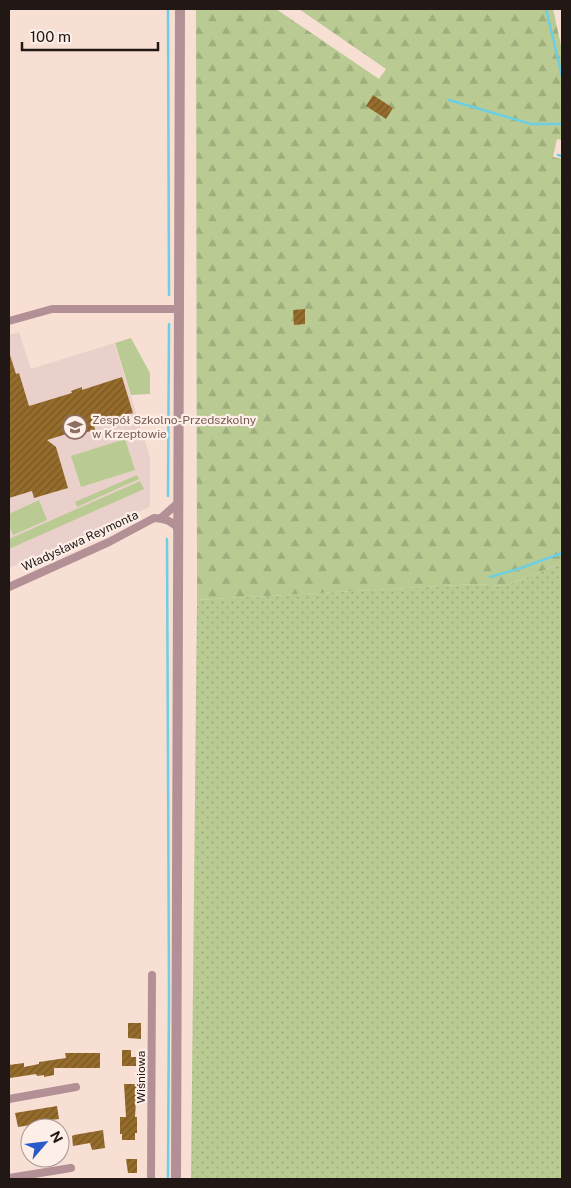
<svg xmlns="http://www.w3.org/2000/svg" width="571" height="1188" font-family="'Public Sans',sans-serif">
	<defs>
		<pattern id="grass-dots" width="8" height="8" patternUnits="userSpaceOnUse" patternTransform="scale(1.25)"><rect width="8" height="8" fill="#b9cb92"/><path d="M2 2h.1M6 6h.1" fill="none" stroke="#9fae7d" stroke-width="1.8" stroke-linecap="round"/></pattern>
		<pattern id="forest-firs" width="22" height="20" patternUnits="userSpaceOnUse" patternTransform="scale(1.25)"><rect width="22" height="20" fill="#b9cb92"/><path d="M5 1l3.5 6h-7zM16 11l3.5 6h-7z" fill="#9fae7d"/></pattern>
		<pattern id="building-hatch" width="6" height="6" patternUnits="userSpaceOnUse" patternTransform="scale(1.25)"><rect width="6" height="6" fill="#956c2c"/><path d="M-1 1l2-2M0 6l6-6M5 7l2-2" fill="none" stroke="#795824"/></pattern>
	</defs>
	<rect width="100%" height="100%" fill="#f7dfd4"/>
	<path fill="#ead0ca" d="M19 332 31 369 114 343 150 457V507L9 568V335Z"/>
	<path fill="url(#grass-dots)" d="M562 563V1179H191L197 600 476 584 505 586Z"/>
	<path fill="url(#forest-firs)" d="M196 9H276L379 79 386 69 299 9H553L562 50V140L557 139 553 157 562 159V563L505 586 476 584 197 600Z"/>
	<path fill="#b9cb92" d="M131 338 150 373V394L131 395 115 343Z
		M125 439 135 470 81 487 71 456Z
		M137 475 139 479 77 507 75 502Z
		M140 481 144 489 9 549V539Z
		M39 500 47 520 13 535 9 525V514Z"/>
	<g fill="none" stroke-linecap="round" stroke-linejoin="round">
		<path stroke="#6dcfe1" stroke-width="2.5" d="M168 9 169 295
			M546 9 562 76
			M449 100 531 124H562
			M558 155 562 156
			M168 496 169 324
			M167 539 169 992 168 1179
			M490 577 521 568 562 553"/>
	</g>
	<path fill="url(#building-hatch)" d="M373 95 393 108 386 119 366 106Z
		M305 309V324L294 325 293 310Z
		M9 355H10L16 374 19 373 29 406 72 393 71 391 82 387V390L122 377 133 413 94 425 95 430 84 433 83 429 47 440 56 447 68 488 34 498 32 491 9 498Z
		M128 1023H141V1039L128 1038Z
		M122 1050H131V1057H136V1066H122Z
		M65 1053H100V1068H54V1075L44 1077V1075L37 1076 36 1074 10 1078 9 1065 24 1063V1067L39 1064V1062L66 1058Z
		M124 1084H137L135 1117H137V1133H135V1140H122V1134H120V1117H126Z
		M57 1106 59 1119 50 1120 51 1125 43 1126V1123L18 1127 15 1113Z
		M103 1130 105 1148 92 1150 90 1143 73 1146 72 1136 74 1135Z
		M126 1159H137V1173H128Z"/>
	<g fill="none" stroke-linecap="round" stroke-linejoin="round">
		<path stroke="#b39095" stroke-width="8" d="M9 321 52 309H180
			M161 518 179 502
			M9 587 109 542 154 518C164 518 173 521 179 530
			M9 1099 76 1087
			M9 1178 71 1168
			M151 1179 152 975"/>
		<path stroke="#b39095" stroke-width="10" d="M176 1179 180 9"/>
	</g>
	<defs>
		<g id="school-ring" transform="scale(1.25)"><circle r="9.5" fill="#fdeee8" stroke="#8d6e63" stroke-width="1.5"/><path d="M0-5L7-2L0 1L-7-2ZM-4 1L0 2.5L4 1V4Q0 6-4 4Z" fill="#8d6e63"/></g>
	</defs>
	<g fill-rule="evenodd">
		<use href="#school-ring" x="75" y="427"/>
	</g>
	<g text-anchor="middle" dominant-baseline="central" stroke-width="4.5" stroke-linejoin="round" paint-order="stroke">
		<g font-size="12" fill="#785e54" stroke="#fdeee8" text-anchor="start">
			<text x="92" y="420">Zespół Szkolno-Przedszkolny<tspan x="92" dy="14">w Krzeptowie</tspan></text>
		</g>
		<g font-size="12" fill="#211815" stroke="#fdeee8">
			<text transform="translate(80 541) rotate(-25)">Władysława Reymonta</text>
			<text transform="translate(141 1077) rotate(-90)">Wiśniowa</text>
		</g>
	</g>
	<rect width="571" height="1188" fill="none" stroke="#211815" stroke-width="20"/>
	<g transform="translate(45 1143) rotate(62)"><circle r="24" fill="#fdeee8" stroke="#a59894"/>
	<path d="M0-4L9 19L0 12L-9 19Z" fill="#265bc9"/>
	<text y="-8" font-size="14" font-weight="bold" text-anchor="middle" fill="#211815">N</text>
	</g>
	<path d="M22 42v8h136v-8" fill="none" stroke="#211815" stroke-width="2.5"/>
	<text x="30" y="42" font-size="15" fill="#211815" stroke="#fdeee8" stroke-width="4" paint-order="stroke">100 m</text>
</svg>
